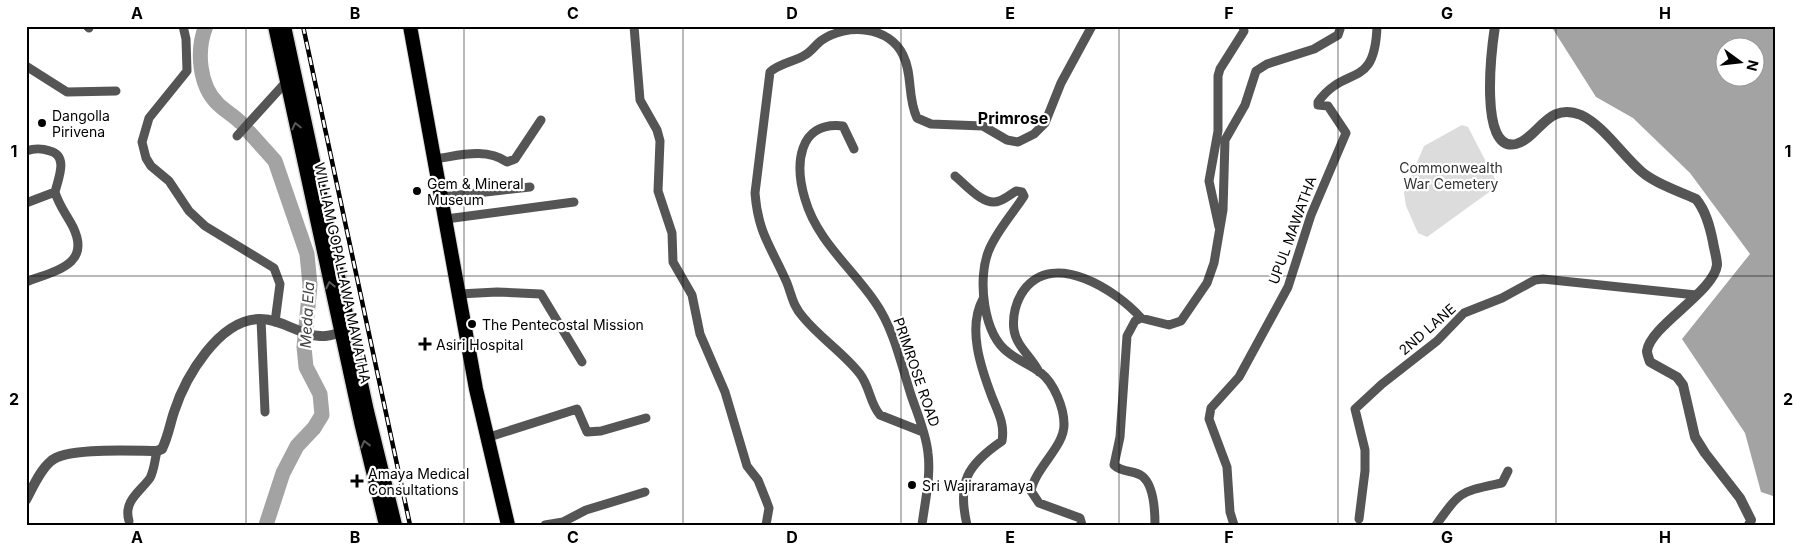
<svg xmlns="http://www.w3.org/2000/svg" width="1802" height="551" font-family="Inter,sans-serif">
	<rect width="100%" height="100%" fill="#fff"/>
	<path fill="#dcdcdc" d="M1462 125 1468 127 1495 179 1492 190 1427 237 1418 233 1406 206 1404 193 1424 146Z"/>
	<path fill="#a3a3a3" fill-rule="evenodd" d="M1551 26H1776V497L1761 492 1745 433 1682 339 1750 254 1690 173 1633 118 1596 97ZM1724 48H1754V78H1724Z"/>
	<g fill="none" stroke-linecap="round" stroke-linejoin="round">
		<path stroke="#a3a3a3" stroke-width="15" d="M206 26C196 50 199 86 218 104 225 111 233 115 240 122
			M249 132 275 161 307 254 310 285 304 347 306 367 320 394 322 415 314 428 297 446 283 473 266 525"/>
		<g stroke="#dbdbdb" stroke-width="15">
			<path id="primary" d="M274 26 360 422 385 525
				M285 26 368 411 396 525"/>
		</g>
		<g stroke="#dbdbdb" stroke-width="16">
			<path id="trunk" d="M410 26 476 389 508 525"/>
		</g>
		<path stroke="#555" stroke-width="9" d="M87 26 89 28
			M183 26 186 39 187 71 149 118 142 142 146 158 151 166 169 181 189 211 205 226 274 268 280 284 275 322
			M634 26 640 100 657 130 660 141 658 191 672 233 673 262 692 295 700 334 725 392 747 466 758 480 766 500 769 508 766 525
			M26 66 67 92 116 91
			M237 136 286 82
			M854 149 843 126C797 121 795 166 805 199 817 241 852 268 875 302 894 329 901 364 911 395 917 413 926 433 928 453 931 477 925 501 922 525
			M26 151C35 148 41 148 50 151 69 156 58 179 55 192
			M434 159C458 156 485 147 507 162L515 159 541 120
			M955 176C966 185 984 207 999 201 1005 199 1011 194 1016 191L1022 192 1024 196C1013 213 996 232 989 250 977 278 983 335 1009 353 1019 361 1031 365 1041 373 1054 383 1064 408 1064 424 1065 446 1035 468 1031 491L1039 503 1080 518 1082 525
			M442 197 530 187
			M26 203 55 192
			M446 219 574 202
			M1219 227 1209 181 1218 131V76L1220 69 1244 31 1243 26
			M26 282C53 271 92 266 73 227 67 215 59 206 55 192
			M459 294 497 292 541 294 582 362
			M261 319 265 412
			M1039 372C1032 357 1016 346 1014 330 1012 316 1016 301 1024 290 1054 250 1116 290 1141 318
			M923 432 880 415C870 404 870 387 860 374 844 353 820 338 803 317 793 306 792 296 787 283 772 248 758 234 755 193L770 72C780 63 794 62 805 55 811 52 816 44 822 40 847 23 889 26 903 55 913 75 907 97 917 118L931 124 983 126 1007 140 1018 142 1034 134 1045 123 1061 83 1092 26
			M486 438 577 409 587 432 601 431 646 418
			M1359 519 1365 471V450L1355 409 1382 384 1437 341 1464 313 1502 298 1535 280 1543 279 1696 295
			M129 521C123 501 140 492 150 478 154 471 155 459 157 451
			M545 525 563 522 586 510 645 492
			M967 525C957 482 967 465 1002 441 1005 424 998 412 992 397 981 368 967 328 983 299
			M1155 525C1155 512 1154 485 1142 476 1134 470 1122 473 1114 465L1120 437 1127 336 1135 321 1141 318 1169 325 1181 321 1207 283 1214 263 1223 210 1225 140 1245 105 1256 71 1267 64 1314 49 1338 35 1341 26
			M1234 525 1230 512 1227 467 1209 419 1211 408 1239 377 1288 287 1311 215 1346 133 1328 106 1318 105V102C1345 64 1375 91 1377 26
			M1436 525C1461 490 1460 492 1502 483L1508 471"/>
		<path stroke="#555" stroke-width="10" d="M1495 26C1492 46 1478 153 1516 144 1539 138 1547 101 1581 115 1603 125 1623 156 1642 172 1656 184 1679 191 1696 199 1706 211 1710 227 1713 242 1714 249 1717 258 1717 265 1714 292 1650 326 1647 351 1647 354 1649 359 1650 362L1677 377 1683 385 1695 437 1705 453 1740 498 1751 520 1749 525
			M26 500C33 487 40 470 51 461 66 447 135 451 157 451L162 449C168 437 170 424 174 412 185 378 219 318 261 319 282 319 299 335 320 336 328 337 338 333 346 331"/>
		<use href="#primary" stroke="#000" stroke-width="12"/>
		<use href="#trunk" stroke="#000" stroke-width="14"/>
		<g stroke="#000" stroke-width="4.5">
			<path id="rail" d="M303 26 410 525"/>
		</g>
		<use href="#rail" stroke="#fff" stroke-width="2.5" stroke-dasharray="8" stroke-linecap="butt"/>
	</g>
	<defs><path id="oneway-chevron" d="M-2-3.5L2.5 0L-2 3.5" fill="none" stroke-width="1.6" stroke-linecap="round" stroke-linejoin="round" transform="scale(1.25)"/></defs>
	<g stroke="#595959">
		<use href="#oneway-chevron" transform="translate(296 126) rotate(-103)"/>
		<use href="#oneway-chevron" transform="translate(330 285) rotate(-102)"/>
		<use href="#oneway-chevron" transform="translate(365 444) rotate(-104)"/>
	</g>
	<path fill="none" stroke="#000" stroke-width="1" stroke-opacity="0.55" d="M246 26V525M464 26V525M683 26V525M901 26V525M1119 26V525M1338 26V525M1556 26V525M26 276H1776"/>
	<g fill="#000" stroke="#fff" stroke-width="2">
		<circle cx="42" cy="123" r="5"/>
		<circle cx="417" cy="191" r="5"/>
		<circle cx="472" cy="324" r="5"/>
		<path d="M422.5 336.5h5v5h5v5h-5v5h-5v-5h-5v-5h5z"/>
		<path d="M354.5 473.5h5v5h5v5h-5v5h-5v-5h-5v-5h5z"/>
		<circle cx="912" cy="485" r="5"/>
	</g>
	<g text-anchor="middle" dominant-baseline="central" stroke-width="4.5" stroke-linejoin="round" paint-order="stroke">
		<g font-size="14" fill="#000" stroke="#fff" text-anchor="start">
			<text x="52" y="115">Dangolla<tspan x="52" dy="16">Pirivena</tspan></text>
			<text x="427" y="183">Gem &amp; Mineral<tspan x="427" dy="16">Museum</tspan></text>
			<text x="482" y="324">The Pentecostal Mission</text>
			<text x="436" y="344">Asiri Hospital</text>
			<text x="368" y="473">Amaya Medical<tspan x="368" dy="16">Consultations</tspan></text>
			<text x="922" y="485">Sri Wajiraramaya</text>
		</g>
		<g font-size="14" fill="#333" stroke="#fff">
			<text x="1451" y="167">Commonwealth<tspan x="1451" dy="16">War Cemetery</tspan></text>
		</g>
		<g font-size="14" fill="#000" stroke="#fff">
			<text transform="translate(1292 230) rotate(-70)">UPUL MAWATHA</text>
			<text transform="translate(343 273) rotate(78)">WILLIAM GOPALLAWA MAWATHA</text>
			<text transform="translate(1427 329) rotate(-41)">2ND LANE</text>
			<text transform="translate(917 372) rotate(71)">PRIMROSE ROAD</text>
		</g>
		<g font-size="15" font-style="italic" fill="#444" stroke="#fff">
			<text transform="translate(307 315) rotate(-87)">Meda Ela</text>
		</g>
		<g font-size="16" font-weight="bold" fill="#000" stroke="#fff">
			<text x="1013" y="118">Primrose</text>
		</g>
	</g>
	<rect width="1802" height="551" fill="none" stroke="#ffffff" stroke-width="55"/>
	<g transform="translate(1740 62) rotate(105)"><circle r="24" fill="#ffffff" stroke="#999999"/>
	<path d="M0-4L9 19L0 12L-9 19Z" fill="#000000"/>
	<text y="-8" font-size="14" font-weight="bold" text-anchor="middle" fill="#000000">N</text>
	</g>
	<rect x="28" y="28" width="1746" height="496" fill="none" stroke="#000" stroke-width="2"/>
	<g font-size="16" text-anchor="middle" font-weight="bold" fill="#000">
		<text x="137" y="19">A</text>
		<text x="355" y="19">B</text>
		<text x="573" y="19">C</text>
		<text x="792" y="19">D</text>
		<text x="1010" y="19">E</text>
		<text x="1229" y="19">F</text>
		<text x="1447" y="19">G</text>
		<text x="1665" y="19">H</text>
		<text x="14" y="157">1</text>
		<text x="1788" y="157">1</text>
		<text x="14" y="405">2</text>
		<text x="1788" y="405">2</text>
		<text x="137" y="543">A</text>
		<text x="355" y="543">B</text>
		<text x="573" y="543">C</text>
		<text x="792" y="543">D</text>
		<text x="1010" y="543">E</text>
		<text x="1229" y="543">F</text>
		<text x="1447" y="543">G</text>
		<text x="1665" y="543">H</text>
	</g>
</svg>
